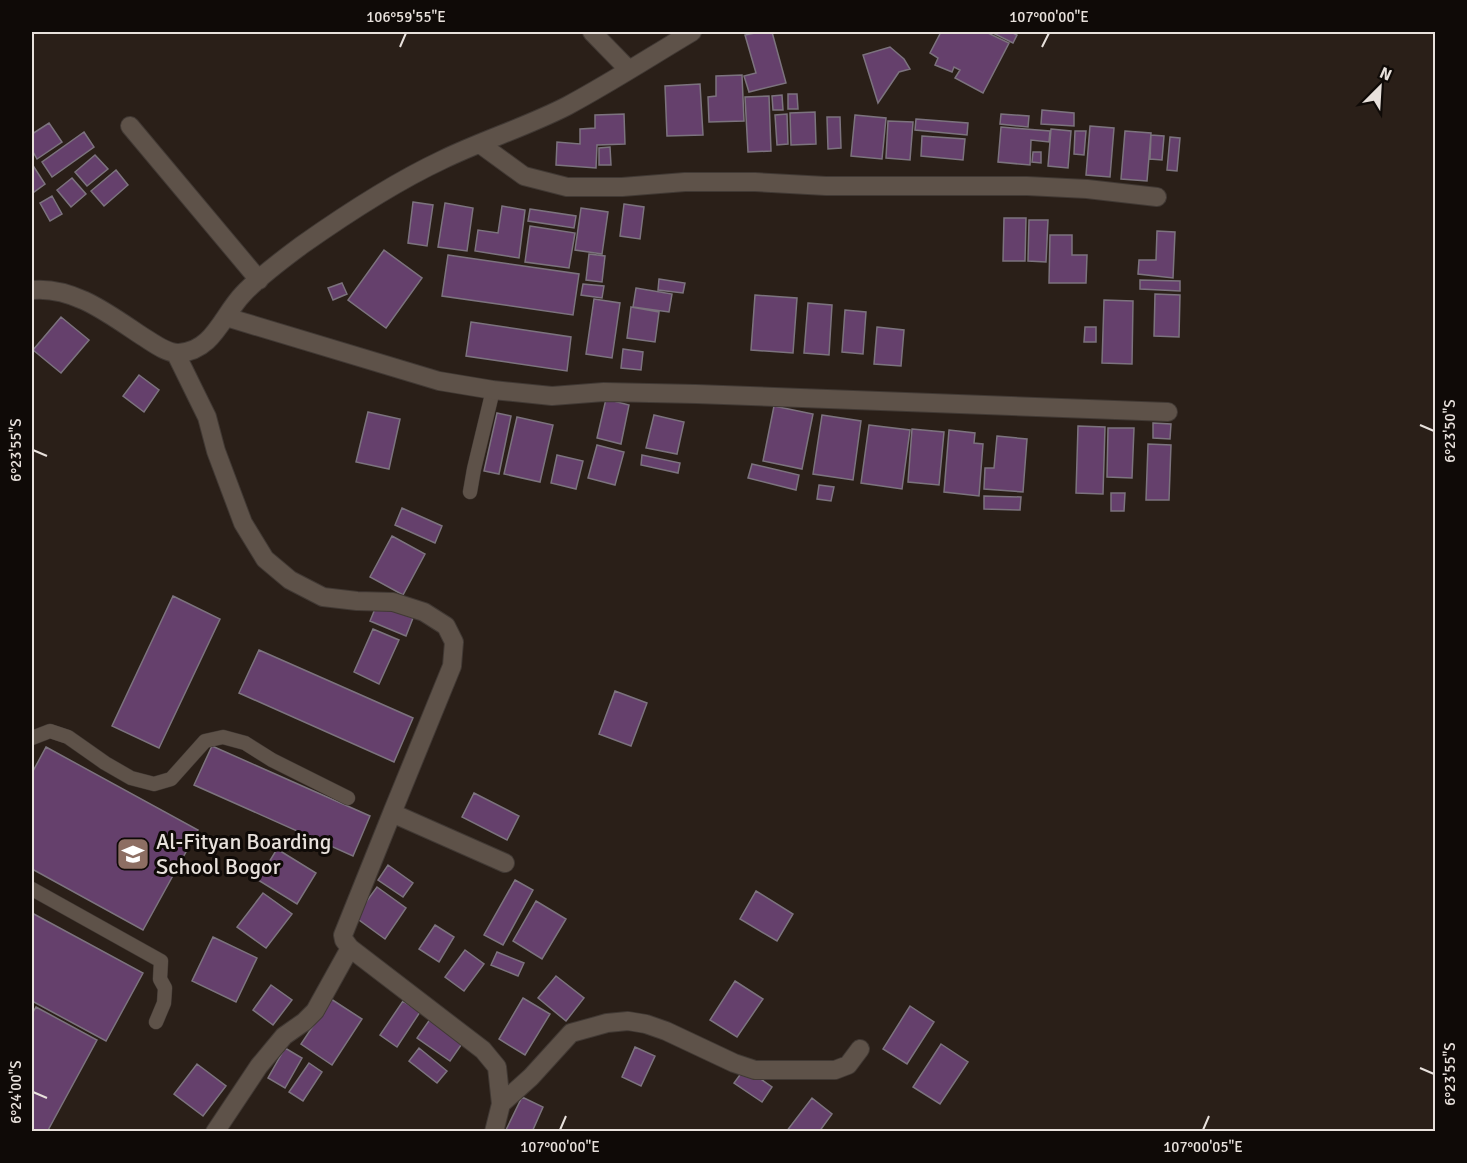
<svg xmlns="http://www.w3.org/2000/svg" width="1467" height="1163" font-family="Signika,sans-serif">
	<rect width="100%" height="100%" fill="#2a1f18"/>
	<path fill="#65406c" stroke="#7c737e" stroke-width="1.5" d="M760 32H772L786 83 749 92 744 76 756 73 745 35Z
		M941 32H986L1009 43 983 93 955 78 960 70 954 67 952 72 935 65 938 58 930 53Z
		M994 32H1011L1017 35 1013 43 993 33Z
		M890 47 904 59 910 69 899 72 878 103 863 55Z
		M742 75 744 121 709 122 708 97 716 96V76Z
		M700 84 703 135 667 136 665 86Z
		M788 94H797L798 109H788Z
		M782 95 783 110H773L772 96Z
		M769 96 771 151 748 152 745 97Z
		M1042 110 1074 113V126L1041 124Z
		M815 112 816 144 791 145 790 113Z
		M624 114 625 144 597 145 596 168 556 165 557 142 580 144V129L595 128V115Z
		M787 114 788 144 777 145 775 115Z
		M1001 114 1029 116 1028 127 1000 124Z
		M855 115 886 118 882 159 851 156Z
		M827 117H840L841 148 828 149Z
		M916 119 968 123 967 135 915 130Z
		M888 121 913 122 910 160 886 158Z
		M49 123 62 142 37 159 32 150V134Z
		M1090 126 1114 128 1110 177 1086 175Z
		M1001 127 1050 131 1049 142 1031 140 1030 165 998 162Z
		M1051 129 1071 131 1068 168 1048 166Z
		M1075 131H1086L1084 155 1074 154Z
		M1125 131 1151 133 1147 181 1121 179Z
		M84 132 94 147 52 177 42 162Z
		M1151 135 1164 136 1162 160 1150 159Z
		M922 136 965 139 963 160 921 156Z
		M1170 137 1180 138 1177 171 1167 170Z
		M610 147 611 165H599V148Z
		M1033 152H1041V163L1032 162Z
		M95 155 108 169 87 186 75 172Z
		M32 164 45 184 34 192 32 188Z
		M116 170 128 185 104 206 91 191Z
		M72 178 86 194 71 207 57 190Z
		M52 196 62 214 50 221 40 203Z
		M413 202 433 205 427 246 408 243Z
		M445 203 473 208 467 251 438 247Z
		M624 204 644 207 640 239 620 236Z
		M502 206 525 210 519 258 475 251 478 230 498 233Z
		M581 208 608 212 602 254 575 250Z
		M530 209 576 216 574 228 528 221Z
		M1004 218H1026L1025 261H1003Z
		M1029 220H1048L1046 262 1028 261Z
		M530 226 575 233 569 268 525 262Z
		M1157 231 1175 232 1173 278 1138 274 1139 260H1156Z
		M1050 235H1072V255H1087L1086 283H1049Z
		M384 250 422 278 386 328 348 300Z
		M589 254 605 256 602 282 586 280Z
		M448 255 579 274 573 315 442 296Z
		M659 279 685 283 683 293 658 290Z
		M1140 280 1180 281V291L1140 289Z
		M342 283 347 294 333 300 328 288Z
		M583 284 604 286 602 298 581 295Z
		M636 288 672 294 669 312 633 307Z
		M1155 294 1180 295 1179 337 1154 336Z
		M755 295 797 298 793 353 751 350Z
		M594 299 620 303 612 358 586 354Z
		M1104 300 1133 301 1132 364 1102 363Z
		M808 303 832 305 829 355 804 353Z
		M631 307 659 312 655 342 627 338Z
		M845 310 866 312 863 354 842 352Z
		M61 317 89 340 61 373 33 350Z
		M471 322 571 337 567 371 466 356Z
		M877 327 904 330 901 366 874 364Z
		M1085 327H1096V342H1084Z
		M623 349 643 352 641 370 621 368Z
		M139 375 159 390 144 412 123 396Z
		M606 399 629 405 621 444 597 438Z
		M774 406 813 414 802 469 763 461Z
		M368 412 400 419 389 469 356 462Z
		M497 413 511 416 499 474 484 471Z
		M654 415 684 422 677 454 646 448Z
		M822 415 861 421 853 480 813 474Z
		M517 417 553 425 540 482 504 474Z
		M1153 423 1171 424 1170 439 1153 438Z
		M869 425 910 430 902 489 861 483Z
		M1078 426 1105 427 1103 494 1076 493Z
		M1108 428H1134L1132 478 1107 477Z
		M912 429 944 432 939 485 908 482Z
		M949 430 975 433 974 443 983 444 979 496 944 492Z
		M997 436 1027 439 1023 492 984 489 985 468H994Z
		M1148 444 1171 445 1169 500H1146Z
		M597 445 624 452 615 485 588 478Z
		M557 455 583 461 576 489 551 483Z
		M642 455 680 463 678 473 641 465Z
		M752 464 799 475 796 490 748 478Z
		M819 485 834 487 831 501 817 499Z
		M1111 493H1125L1124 511H1111Z
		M984 496 1021 497 1020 510 984 509Z
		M402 508 442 526 435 543 395 525Z
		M392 536 425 554 403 595 370 577Z
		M173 596 220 619 159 748 112 726Z
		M377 604 413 618 406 636 370 621Z
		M373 629 399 640 379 684 354 672Z
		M259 650 413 718 394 762 239 693Z
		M615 691 647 703 631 746 599 734Z
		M212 746 370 816 353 856 194 785Z
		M46 747 198 830 143 930 32 869V773Z
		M474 793 519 816 507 840 462 817Z
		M277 849 316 873 297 904 258 880Z
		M388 865 413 883 403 897 378 880Z
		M515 880 533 890 503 945 484 935Z
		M377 887 406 908 385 939 355 917Z
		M756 891 793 914 777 941 740 919Z
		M263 893 292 914 266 948 237 927Z
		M536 901 566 919 542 959 513 941Z
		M32 913 143 973 106 1041 32 1001Z
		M435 925 454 937 439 962 419 949Z
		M213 937 257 958 236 1002 192 981Z
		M465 950 484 964 464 991 445 977Z
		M497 952 524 963 518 976 491 965Z
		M556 976 584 998 566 1021 538 998Z
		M735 981 763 999 737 1037 710 1020Z
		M271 985 292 1000 273 1025 253 1010Z
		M523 998 550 1014 525 1055 499 1039Z
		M331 999 362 1019 332 1065 301 1044Z
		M403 1001 420 1012 397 1047 380 1035Z
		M910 1006 934 1022 907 1064 883 1049Z
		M36 1007 97 1040 47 1132H32V1014Z
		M433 1015 466 1038 450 1061 417 1038Z
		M941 1044 968 1062 940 1104 913 1087Z
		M635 1047 655 1056 641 1086 622 1077Z
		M285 1048 302 1058 285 1088 268 1078Z
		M419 1048 447 1071 437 1083 409 1061Z
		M309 1063 322 1072 303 1101 289 1092Z
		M197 1064 226 1086 203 1116 174 1094Z
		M745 1068 772 1087 762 1102 734 1083Z
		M522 1097 543 1107 532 1132H505Z
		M812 1098 832 1114 819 1132H786Z"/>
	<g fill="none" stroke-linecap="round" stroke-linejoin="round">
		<g stroke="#413934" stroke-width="15">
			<path id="lane" d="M470 492 474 469 493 390
				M32 738 50 731 68 737 105 763 131 778 154 784 171 779 205 741 223 737 245 743 272 760 348 798
				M32 889 161 961 160 979 165 988 164 1003 156 1022"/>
		</g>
		<g stroke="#413934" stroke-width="20">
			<path id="street" d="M592 32 629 70
				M130 126 259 280
				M480 144 524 176 567 187H622L685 182H755L826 186H1027L1087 189 1157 197
				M32 290C73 286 109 314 142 336 152 342 167 354 179 353 213 351 222 316 243 294 259 277 283 259 302 245 346 214 393 183 442 160 483 140 526 127 567 106 610 83 650 57 692 32
				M226 317 439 381 493 390 552 396 604 392 696 394 1168 412
				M176 354 207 417 216 451 243 523 265 559 290 580 323 597 357 601 393 602 424 612 446 626 454 642 452 666 392 813
				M501 1104 531 1077 571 1033 607 1023 628 1021 646 1024 666 1031 734 1063 755 1070H835L848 1065 860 1049
				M215 1132 259 1066 284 1036 304 1022 315 1011 350 948
				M494 1132 501 1104 497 1067 483 1050 350 948 344 940 343 935 392 813 505 863"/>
		</g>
		<use href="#lane" stroke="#5e5249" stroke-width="14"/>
		<use href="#street" stroke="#5e5249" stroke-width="18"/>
	</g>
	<path fill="none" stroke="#e8e1dc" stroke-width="2" d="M400 47 406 33M1042 47 1049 33M1420 425 1434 431M33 450 47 456M1420 1068 1434 1074M33 1092 47 1098M560 1130 566 1116M1203 1130 1209 1116"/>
	<defs>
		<g id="school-square" transform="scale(1.725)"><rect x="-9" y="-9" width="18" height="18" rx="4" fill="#8d6e63" stroke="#0f0a07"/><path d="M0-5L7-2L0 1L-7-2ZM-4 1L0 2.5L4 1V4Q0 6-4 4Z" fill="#fff"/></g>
	</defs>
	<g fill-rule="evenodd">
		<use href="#school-square" x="133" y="854"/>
	</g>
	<g text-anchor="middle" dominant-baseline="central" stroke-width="6" stroke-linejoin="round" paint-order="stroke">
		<g font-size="22" fill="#e8e1dc" stroke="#0f0a07" text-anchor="start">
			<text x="156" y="841">Al-Fityan Boarding<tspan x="156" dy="25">School Bogor</tspan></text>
		</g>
	</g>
	<rect width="1467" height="1163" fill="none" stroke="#0f0a07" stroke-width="66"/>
	<g transform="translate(1380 87) rotate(24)" stroke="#0f0a07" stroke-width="4.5" paint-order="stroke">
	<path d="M0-4.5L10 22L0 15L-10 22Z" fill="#e8e1dc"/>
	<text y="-9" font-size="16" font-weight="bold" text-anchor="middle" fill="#e8e1dc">N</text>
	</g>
	<rect x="33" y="33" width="1401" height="1097" fill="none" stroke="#e8e1dc" stroke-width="2"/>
	<g font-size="15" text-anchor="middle" fill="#e8e1dc">
		<text x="406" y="22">106°59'55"E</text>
		<text x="1049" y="22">107°00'00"E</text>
		<text transform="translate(1450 431) rotate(-90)" y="5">6°23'50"S</text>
		<text transform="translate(16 450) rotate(-90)" y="5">6°23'55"S</text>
		<text transform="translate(1450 1074) rotate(-90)" y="5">6°23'55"S</text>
		<text transform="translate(16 1092) rotate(-90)" y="5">6°24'00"S</text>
		<text x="560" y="1152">107°00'00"E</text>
		<text x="1203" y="1152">107°00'05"E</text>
	</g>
</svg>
